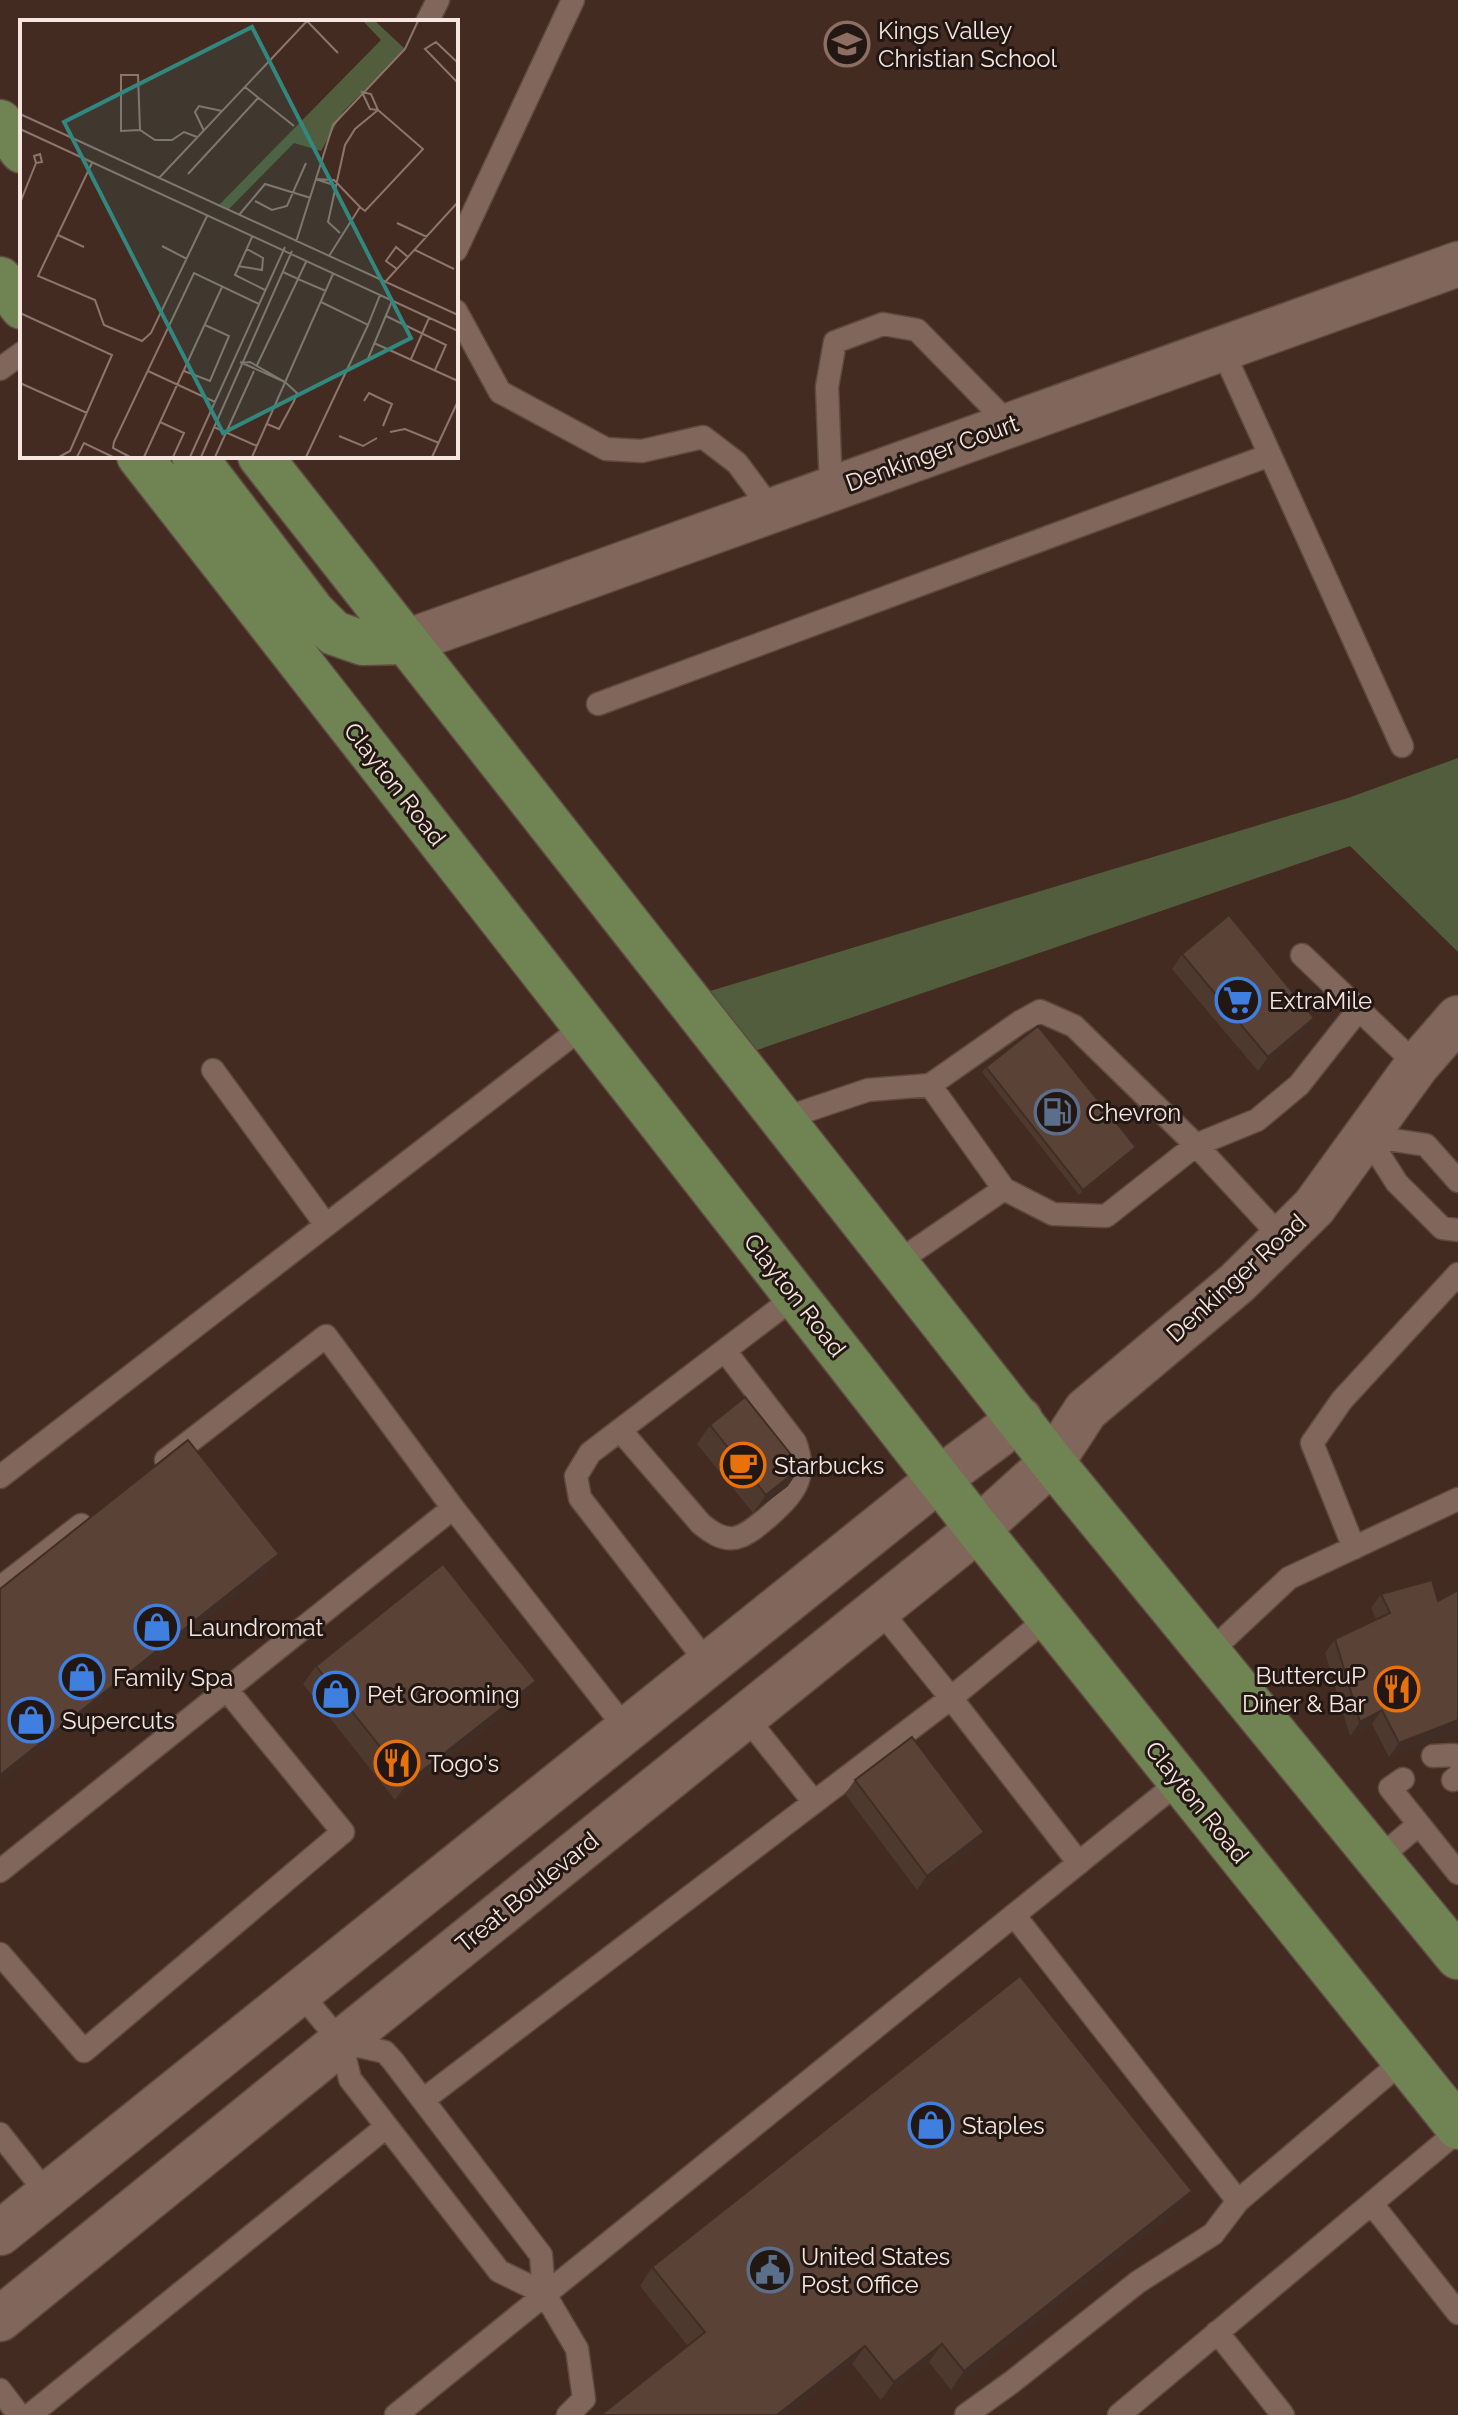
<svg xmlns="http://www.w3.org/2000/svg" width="1458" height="2415" font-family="Raleway,sans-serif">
	<rect width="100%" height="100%" fill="#432b21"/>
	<path fill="#525d3d" d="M1458 758V952L1350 846 734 1058 687 998 1348 798Z"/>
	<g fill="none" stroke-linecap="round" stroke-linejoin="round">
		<g stroke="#5e4a41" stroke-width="25">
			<path id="service" d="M427 22 438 0
				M456 250 573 0
				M456 311 500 392 606 449 642 451 703 437 737 463 772 510
				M1222 349 1402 746
				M0 369 22 353
				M831 489 827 387 835 342 883 324 917 330 1010 425
				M598 704 1270 455
				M1302 955 1417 1065
				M213 1070 326 1225
				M930 1085 1004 1189 1053 1214 1106 1216 1196 1145 1257 1120 1299 1085 1359 1009
				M782 1119 868 1090 930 1085 1020 1022 1040 1011 1074 1026 1196 1145 1282 1238
				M1458 1181 1426 1145 1367 1136 1397 1183 1442 1228 1458 1230
				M896 1263 1004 1189
				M620 1430 701 1524C711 1532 722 1540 735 1538 748 1535 757 1526 767 1518 793 1494 809 1479 795 1442L725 1351
				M166 1460 326 1336 453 1508 627 1730
				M0 1477 584 1026
				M1354 1548 1312 1443 1342 1400 1458 1274
				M0 1588 81 1525
				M879 1609 951 1698 1049 1617
				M1209 1653 1289 1578 1458 1499
				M709 1665 580 1498 576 1476 590 1453 796 1296
				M745 1716 814 1802
				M1433 1756 1454 1755 1458 1759
				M1403 1779 1390 1788 1458 1873
				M1453 1780 1458 1776
				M1378 1859 1418 1825
				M0 1871 453 1508
				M1014 1915 1238 2201 1404 2060
				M0 1954 84 2051 343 1832 227 1690
				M300 1993 341 2042 350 2079 499 2271 544 2293 541 2255 393 2061 385 2052 342 2042
				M423 2100 951 1698 1079 1863
				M0 2134 48 2195
				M1372 2204 1458 2313
				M544 2293 577 2349 584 2399 568 2415
				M1217 2332 1283 2415
				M0 2390 19 2415
				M30 2415 386 2127
				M396 2415 1180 1781
				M966 2415 1012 2382 1138 2282 1213 2234 1238 2201
				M1119 2415 1458 2131"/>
		</g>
		<g stroke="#5e4a41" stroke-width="47">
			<path id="minor" d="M406 642 1458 264"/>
		</g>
		<g stroke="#5e4a41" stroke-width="47">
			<path id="tertiary" d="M1052 1462 1086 1410 1237 1283 1314 1207 1417 1065 1458 1018"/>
		</g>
		<g stroke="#5e4a41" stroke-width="47">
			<path id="secondary" d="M0 2233 939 1479 1020 1419
				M0 2319 341 2042 978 1529 1052 1462"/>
		</g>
		<g stroke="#5e4a41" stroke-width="47">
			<path id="primary" d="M0 122 22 151
				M0 279 22 307
				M139 456 978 1529 1458 2127
				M194 456 313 612 334 633 363 643 406 642
				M260 456 1052 1462 1458 1957"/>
		</g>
		<use href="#service" stroke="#81665b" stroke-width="22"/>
		<use href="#minor" stroke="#81665b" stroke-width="44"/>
		<use href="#tertiary" stroke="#81665b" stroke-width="44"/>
		<use href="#secondary" stroke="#81665b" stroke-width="44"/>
		<use href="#primary" stroke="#6f8353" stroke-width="44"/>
	</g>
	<path fill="#4e392f" d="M1182 954 1304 1032 1258 1071 1172 969Z
		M986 1067 1133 1152 1079 1195 982 1072Z
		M710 1425 788 1486 753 1513 697 1444Z
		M1458 1590V1731L1389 1757 1372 1724 1350 1736 1325 1653 1335 1639 1376 1619 1371 1608 1381 1594 1438 1601Z
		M316 1666 536 1681 523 1699 395 1800 303 1684Z
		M855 1780 974 1847 917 1890 845 1794Z
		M1179 2209 951 2390 929 2362 881 2400 852 2364 688 2346 640 2286 652 2267Z"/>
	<path fill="#402e26" d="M1314 1018 1304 1032 1258 1071 1268 1057Z
		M1136 1147 1133 1152 1079 1195 1083 1190Z
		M801 1467 788 1486 753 1513 766 1495Z
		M279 1554 266 1573 0 1783V1775Z
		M536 1681 523 1699 395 1800 408 1782Z
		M1382 1710 1372 1724 1350 1736 1360 1722Z
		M1458 1720V1731L1389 1757 1399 1743Z
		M984 1832 974 1847 917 1890 927 1876Z
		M1192 2191 1179 2209 951 2390 964 2371Z
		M942 2344 929 2362 881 2400 894 2382Z
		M865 2346 852 2364 788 2415H777Z"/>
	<path fill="#5b4237" stroke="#402e26" stroke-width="2" d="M1229 915 1314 1018 1268 1057 1182 954Z
		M1038 1026 1136 1147 1083 1190 986 1067Z
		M745 1397 801 1467 766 1495 710 1425Z
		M188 1440 279 1554 0 1775V1589Z
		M443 1564 536 1681 408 1782 316 1666Z
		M1432 1580 1438 1601 1458 1590V1720L1399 1743 1382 1710 1360 1722 1335 1639 1390 1613 1381 1594Z
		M912 1737 984 1832 927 1876 855 1780Z
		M1020 1976 1192 2191 964 2371 942 2344 894 2382 865 2346 777 2415H601L705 2332 652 2267Z"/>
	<defs>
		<g id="school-ring" transform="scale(2.3)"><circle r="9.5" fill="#221712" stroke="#8d6e63" stroke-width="1.5"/><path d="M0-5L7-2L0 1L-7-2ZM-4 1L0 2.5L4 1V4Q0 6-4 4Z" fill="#8d6e63"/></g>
		<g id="supermarket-ring" transform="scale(2.3)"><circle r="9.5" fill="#221712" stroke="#3f7fe0" stroke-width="1.5"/><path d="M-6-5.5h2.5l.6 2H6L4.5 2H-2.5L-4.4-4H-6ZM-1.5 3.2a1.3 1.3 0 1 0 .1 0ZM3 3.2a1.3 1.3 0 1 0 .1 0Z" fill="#3f7fe0"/></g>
		<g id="fuel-ring" transform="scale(2.3)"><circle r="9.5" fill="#221712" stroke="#5c6f8a" stroke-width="1.5"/><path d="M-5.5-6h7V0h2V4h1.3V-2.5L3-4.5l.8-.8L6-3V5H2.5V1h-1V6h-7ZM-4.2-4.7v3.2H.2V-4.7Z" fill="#5c6f8a"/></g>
		<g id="cafe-ring" transform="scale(2.3)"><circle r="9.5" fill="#221712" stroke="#e8710a" stroke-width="1.5"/><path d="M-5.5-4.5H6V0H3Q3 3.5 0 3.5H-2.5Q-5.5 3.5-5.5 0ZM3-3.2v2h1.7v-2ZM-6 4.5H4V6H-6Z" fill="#e8710a"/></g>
		<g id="shop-ring" transform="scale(2.3)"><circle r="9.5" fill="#221712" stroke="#3f7fe0" stroke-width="1.5"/><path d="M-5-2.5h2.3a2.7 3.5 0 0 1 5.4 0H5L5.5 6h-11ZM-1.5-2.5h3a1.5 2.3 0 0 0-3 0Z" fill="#3f7fe0"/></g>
		<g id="restaurant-ring" transform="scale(2.3)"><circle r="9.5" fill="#221712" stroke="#e8710a" stroke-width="1.5"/><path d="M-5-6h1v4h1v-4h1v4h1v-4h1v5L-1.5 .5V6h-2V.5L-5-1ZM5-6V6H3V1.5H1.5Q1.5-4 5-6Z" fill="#e8710a"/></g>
		<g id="civic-ring" transform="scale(2.3)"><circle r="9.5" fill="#221712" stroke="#5c6f8a" stroke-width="1.5"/><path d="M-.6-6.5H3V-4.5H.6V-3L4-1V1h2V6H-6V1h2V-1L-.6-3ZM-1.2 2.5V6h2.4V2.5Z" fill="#5c6f8a"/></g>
	</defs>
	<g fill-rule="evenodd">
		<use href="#school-ring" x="847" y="44"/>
		<use href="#supermarket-ring" x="1238" y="1000"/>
		<use href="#fuel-ring" x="1057" y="1112"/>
		<use href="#cafe-ring" x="743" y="1465"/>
		<use href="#shop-ring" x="157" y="1627"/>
		<use href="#shop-ring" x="82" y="1677"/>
		<use href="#restaurant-ring" x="1397" y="1689"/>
		<use href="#shop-ring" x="336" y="1694"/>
		<use href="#shop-ring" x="31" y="1720"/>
		<use href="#restaurant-ring" x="397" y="1763"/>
		<use href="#shop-ring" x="931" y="2125"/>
		<use href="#civic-ring" x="770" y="2270"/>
	</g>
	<g text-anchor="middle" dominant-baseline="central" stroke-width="6" stroke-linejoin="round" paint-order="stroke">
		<g font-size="24" fill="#f6e6df" stroke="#221712" text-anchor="start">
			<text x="878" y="30">Kings Valley<tspan x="878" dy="28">Christian School</tspan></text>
			<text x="1269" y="1000">ExtraMile</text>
			<text x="1088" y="1112">Chevron</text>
			<text x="774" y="1465">Starbucks</text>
			<text x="188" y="1627">Laundromat</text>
			<text x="1366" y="1675" text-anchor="end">ButtercuP<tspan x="1366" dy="28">Diner &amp; Bar</tspan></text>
			<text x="113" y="1677">Family Spa</text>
			<text x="367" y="1694">Pet Grooming</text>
			<text x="62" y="1720">Supercuts</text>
			<text x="428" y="1763">Togo's</text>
			<text x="962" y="2125">Staples</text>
			<text x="801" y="2256">United States<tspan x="801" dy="28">Post Office</tspan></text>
		</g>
		<g font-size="24" fill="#f6e6df" stroke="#221712">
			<text transform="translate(932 453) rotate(-20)">Denkinger Court</text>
			<text transform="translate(395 784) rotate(52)">Clayton Road</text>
			<text transform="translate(1236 1278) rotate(-42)">Denkinger Road</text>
			<text transform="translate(795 1295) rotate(52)">Clayton Road</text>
			<text transform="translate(1197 1802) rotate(51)">Clayton Road</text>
			<text transform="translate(527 1892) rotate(-39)">Treat Boulevard</text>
		</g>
	</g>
	<g transform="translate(20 20)">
		<rect width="438" height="438" fill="#432b21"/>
		<path d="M343 1H355L385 29 323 92 301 131 274 123 208 190 198 186 361 20Z" fill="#525d3d"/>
		<path fill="none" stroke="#8b766d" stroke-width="2" d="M287 1 318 33M438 43 416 22 405 29 438 63M225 67 274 106M342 72 351 74 358 90 350 89ZM0 94 438 295M0 109 438 311M120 110 118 55H101V111L120 110 135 120H152L164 112 177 117M184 111 175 92 179 86 202 91M72 143 18 256 75 280 84 305 122 321 131 313 187 196M168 154 238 78M139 158 287 1M235 181 252 190 267 186 286 143M0 183 16 143 14 136 20 134 22 142 16 143M219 195 245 164 291 178M377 203 407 217M320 213 308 202 325 125 335 109 358 90 403 129 345 191 340 187M38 215 64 227M232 217 215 255 245 270M276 222 313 105 385 29 398 1M142 226 167 239M395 230 434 249M309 236 340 187 314 160 295 159 314 165M218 246 242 250 243 238 227 229M377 249 366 241 376 227 388 237M263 252 278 259 286 242M366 261 438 182M301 282 348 305 360 275M0 293 92 335 50 431 39 437M366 296 426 325 415 350M354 323 438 361M391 339 409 298M347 341 372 281M220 342 265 362 230 342 222 343M237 345 278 259 306 271M128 351 195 382M164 351 190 361 209 316 185 305M0 363 67 393M344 381 349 373 372 384 363 406M140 402 164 413 153 437M247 404 259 409 274 381 277 373 265 362M194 407 237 426M370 412 385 409 419 423M319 416 343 426 357 418M57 437 64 423 93 437M110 437 93 428 94 422 174 253 239 284M124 437 202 267M170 437 265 227M181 437 272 231M195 437 234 351M232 437 313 254M286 437 348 305M412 437 438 381"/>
		<path fill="#32877f" fill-opacity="0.15" stroke="#32877f" stroke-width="4" d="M232 7 391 318 203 413 44 102Z"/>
		<rect width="438" height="438" fill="none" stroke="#f6e6df" stroke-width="4"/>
	</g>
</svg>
